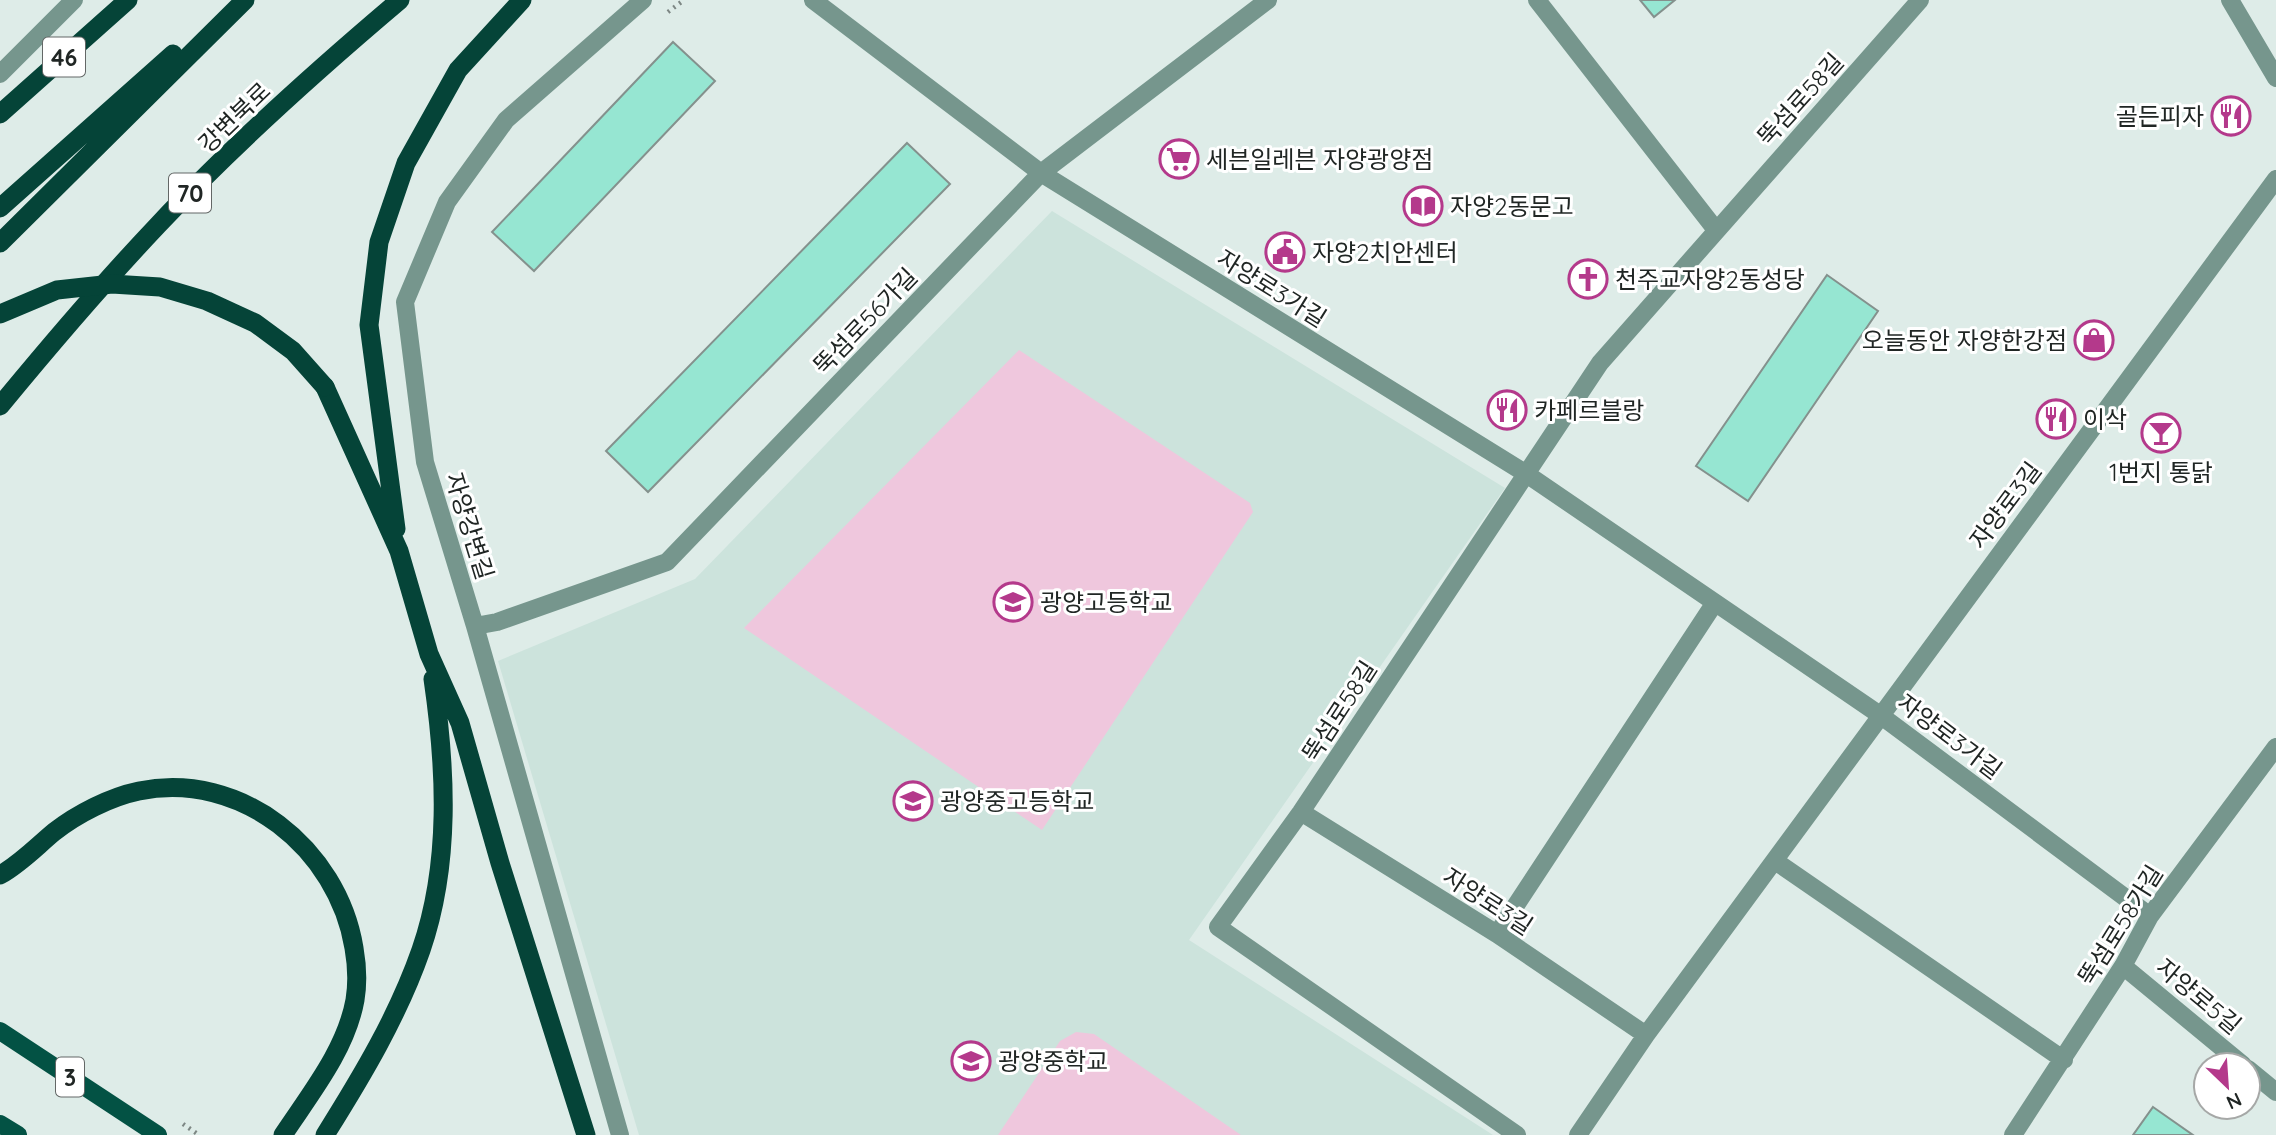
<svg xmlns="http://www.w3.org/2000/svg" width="2276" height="1135" font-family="Quicksand,'Noto Sans KR',sans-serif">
	<rect width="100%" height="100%" fill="#deece8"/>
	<path fill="#cce3dc" d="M1052 211 1505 488 1189 940 1493 1135H639L498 661 695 579Z"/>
	<path fill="#efc7dd" d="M1019 350 1250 503 1253 512 1042 830 744 628Z
		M1076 1032 1094 1034 1241 1135H998L1060 1041Z"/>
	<path fill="#96e6d2" stroke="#84918d" stroke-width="2" d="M1640 0H1675L1654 17Z
		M673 42 715 81 534 271 492 232Z
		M907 143 950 184 648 492 606 451Z
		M1827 275 1878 311 1748 501 1696 466Z
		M2153 1107 2193 1135H2133Z"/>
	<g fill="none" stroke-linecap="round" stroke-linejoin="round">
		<path stroke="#7d8784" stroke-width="4.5" stroke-dasharray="2 5" stroke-linecap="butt" d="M668 12 684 0
			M183 1124 199 1135"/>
		<path stroke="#76968d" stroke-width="18" d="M813 0 1041 173 1525 473 1880 715 2150 916
			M1537 0 1716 230
			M2230 0 2276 78
			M0 74 74 0
			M475 626 497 622 667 562 1041 173 1268 0
			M1301 812 1497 934 1646 1035
			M1775 861 2064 1060
			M1497 934 1714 604
			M2123 966 2243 1065
			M2248 1069 2276 1092
			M620 1135 475 626 425 462 405 302 447 202 506 120 643 0
			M1517 1135 1218 927 1301 812 1600 363 1920 0
			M1578 1135 1646 1035 2276 179
			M2013 1135 2123 966 2150 916 2276 747"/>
		<path stroke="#035244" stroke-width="18" d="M0 1031 158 1135
			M0 1124 18 1135"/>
		<path stroke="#054438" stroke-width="19" d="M0 114 128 0
			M0 208 173 54
			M0 243 245 0
			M325 387 399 551 429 654 460 723 500 863 586 1135
			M0 406C51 344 103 283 158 225 233 145 316 71 400 0
			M396 529 369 325 379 242 406 163 458 70 522 0
			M0 875C20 864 36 847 54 832 77 814 110 797 139 791 241 770 338 849 354 948 357 965 358 982 355 1000 346 1050 310 1094 283 1135
			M325 1135C362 1076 398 1016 421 950 451 863 446 768 433 679"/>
		<path stroke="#054438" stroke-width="19" d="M0 314 57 290 112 284 160 287 207 301 255 323 293 351 325 387"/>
	</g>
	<defs>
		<g id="restaurant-ring" transform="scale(2.0125)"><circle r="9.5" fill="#fff" stroke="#b4398b" stroke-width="1.5"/><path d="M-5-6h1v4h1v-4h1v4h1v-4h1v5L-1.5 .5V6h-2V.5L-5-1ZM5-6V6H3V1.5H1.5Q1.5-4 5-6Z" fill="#b4398b"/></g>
		<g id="supermarket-ring" transform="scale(2.0125)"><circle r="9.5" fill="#fff" stroke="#b4398b" stroke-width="1.5"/><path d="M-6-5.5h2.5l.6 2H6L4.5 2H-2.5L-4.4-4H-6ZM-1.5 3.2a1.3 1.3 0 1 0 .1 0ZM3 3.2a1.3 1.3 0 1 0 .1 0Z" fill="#b4398b"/></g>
		<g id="library-ring" transform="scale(2.0125)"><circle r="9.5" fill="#fff" stroke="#b4398b" stroke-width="1.5"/><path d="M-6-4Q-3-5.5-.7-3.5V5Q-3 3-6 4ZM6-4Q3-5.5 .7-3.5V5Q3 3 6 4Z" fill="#b4398b"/></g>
		<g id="civic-ring" transform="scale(2.0125)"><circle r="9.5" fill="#fff" stroke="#b4398b" stroke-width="1.5"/><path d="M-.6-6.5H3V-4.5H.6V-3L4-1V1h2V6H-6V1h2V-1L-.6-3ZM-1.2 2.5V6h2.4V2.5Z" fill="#b4398b"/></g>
		<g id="church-ring" transform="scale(2.0125)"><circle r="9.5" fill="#fff" stroke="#b4398b" stroke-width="1.5"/><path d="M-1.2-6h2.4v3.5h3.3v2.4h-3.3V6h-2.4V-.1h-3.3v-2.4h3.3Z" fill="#b4398b"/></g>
		<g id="shop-ring" transform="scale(2.0125)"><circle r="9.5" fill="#fff" stroke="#b4398b" stroke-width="1.5"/><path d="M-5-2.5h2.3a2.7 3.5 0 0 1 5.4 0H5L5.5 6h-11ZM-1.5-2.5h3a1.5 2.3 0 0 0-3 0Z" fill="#b4398b"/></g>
		<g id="bar-ring" transform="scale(2.0125)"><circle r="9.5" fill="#fff" stroke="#b4398b" stroke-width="1.5"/><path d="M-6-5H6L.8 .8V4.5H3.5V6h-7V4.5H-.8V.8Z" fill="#b4398b"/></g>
		<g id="school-ring" transform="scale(2.0125)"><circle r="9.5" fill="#fff" stroke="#b4398b" stroke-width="1.5"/><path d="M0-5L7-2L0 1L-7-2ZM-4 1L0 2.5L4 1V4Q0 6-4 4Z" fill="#b4398b"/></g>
	</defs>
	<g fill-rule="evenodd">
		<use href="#restaurant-ring" x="2231" y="116"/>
		<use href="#supermarket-ring" x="1179" y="159"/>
		<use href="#library-ring" x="1423" y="206"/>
		<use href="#civic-ring" x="1285" y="252"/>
		<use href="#church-ring" x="1588" y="279"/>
		<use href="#shop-ring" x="2094" y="340"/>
		<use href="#restaurant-ring" x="1507" y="410"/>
		<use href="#restaurant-ring" x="2056" y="419"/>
		<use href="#bar-ring" x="2161" y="433"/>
		<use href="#school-ring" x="1013" y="602"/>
		<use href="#school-ring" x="913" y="801"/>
		<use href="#school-ring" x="971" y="1061"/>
	</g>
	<g text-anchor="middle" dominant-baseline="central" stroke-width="6" stroke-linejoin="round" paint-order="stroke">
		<g fill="#fff" stroke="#636766" stroke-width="2">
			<rect x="43" y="37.5" width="42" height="39" rx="5"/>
			<rect x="169" y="173.5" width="42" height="39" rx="5"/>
			<rect x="56" y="1057.5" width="28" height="39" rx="5"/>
		</g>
		<g font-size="23" font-weight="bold" fill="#202624">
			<text x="64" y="57">46</text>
			<text x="190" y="193">70</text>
			<text x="70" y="1077">3</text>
		</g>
		<g font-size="24" fill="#202624" stroke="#fff">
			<text transform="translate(1800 99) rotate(-48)">뚝섬로58길</text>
			<text transform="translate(234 117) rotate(-44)">강변북로</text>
			<text transform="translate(1272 288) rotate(32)">자양로3가길</text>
			<text transform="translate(865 321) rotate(-46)">뚝섬로56가길</text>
			<text transform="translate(2005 505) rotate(-53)">자양로3길</text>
			<text transform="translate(470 526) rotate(73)">자양강변길</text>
			<text transform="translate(1339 711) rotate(-57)">뚝섬로58길</text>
			<text transform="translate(1950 736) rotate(37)">자양로3가길</text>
			<text transform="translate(1488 901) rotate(33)">자양로3길</text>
			<text transform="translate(2120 925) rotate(-58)">뚝섬로58가길</text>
			<text transform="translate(2199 996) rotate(40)">자양로5길</text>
		</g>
		<g font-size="24" fill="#202624" stroke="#fff" text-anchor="start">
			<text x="2204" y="116" text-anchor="end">골든피자</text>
			<text x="1206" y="159">세븐일레븐 자양광양점</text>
			<text x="1450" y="206">자양2동문고</text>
			<text x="1312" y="252">자양2치안센터</text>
			<text x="1615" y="279">천주교자양2동성당</text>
			<text x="2067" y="340" text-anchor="end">오늘동안 자양한강점</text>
			<text x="1534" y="410">카페르블랑</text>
			<text x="2083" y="419">이삭</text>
			<text x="2161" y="472" text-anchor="middle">1번지 통닭</text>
			<text x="1040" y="602">광양고등학교</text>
			<text x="940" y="801">광양중고등학교</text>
			<text x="998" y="1061">광양중학교</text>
		</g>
	</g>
	<g transform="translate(2227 1086) rotate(155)"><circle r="33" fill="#ffffff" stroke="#a6a8a7" stroke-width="2"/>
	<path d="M0-5L12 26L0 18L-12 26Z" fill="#b4398b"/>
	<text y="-10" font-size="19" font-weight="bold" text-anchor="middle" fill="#202624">N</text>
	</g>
</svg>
